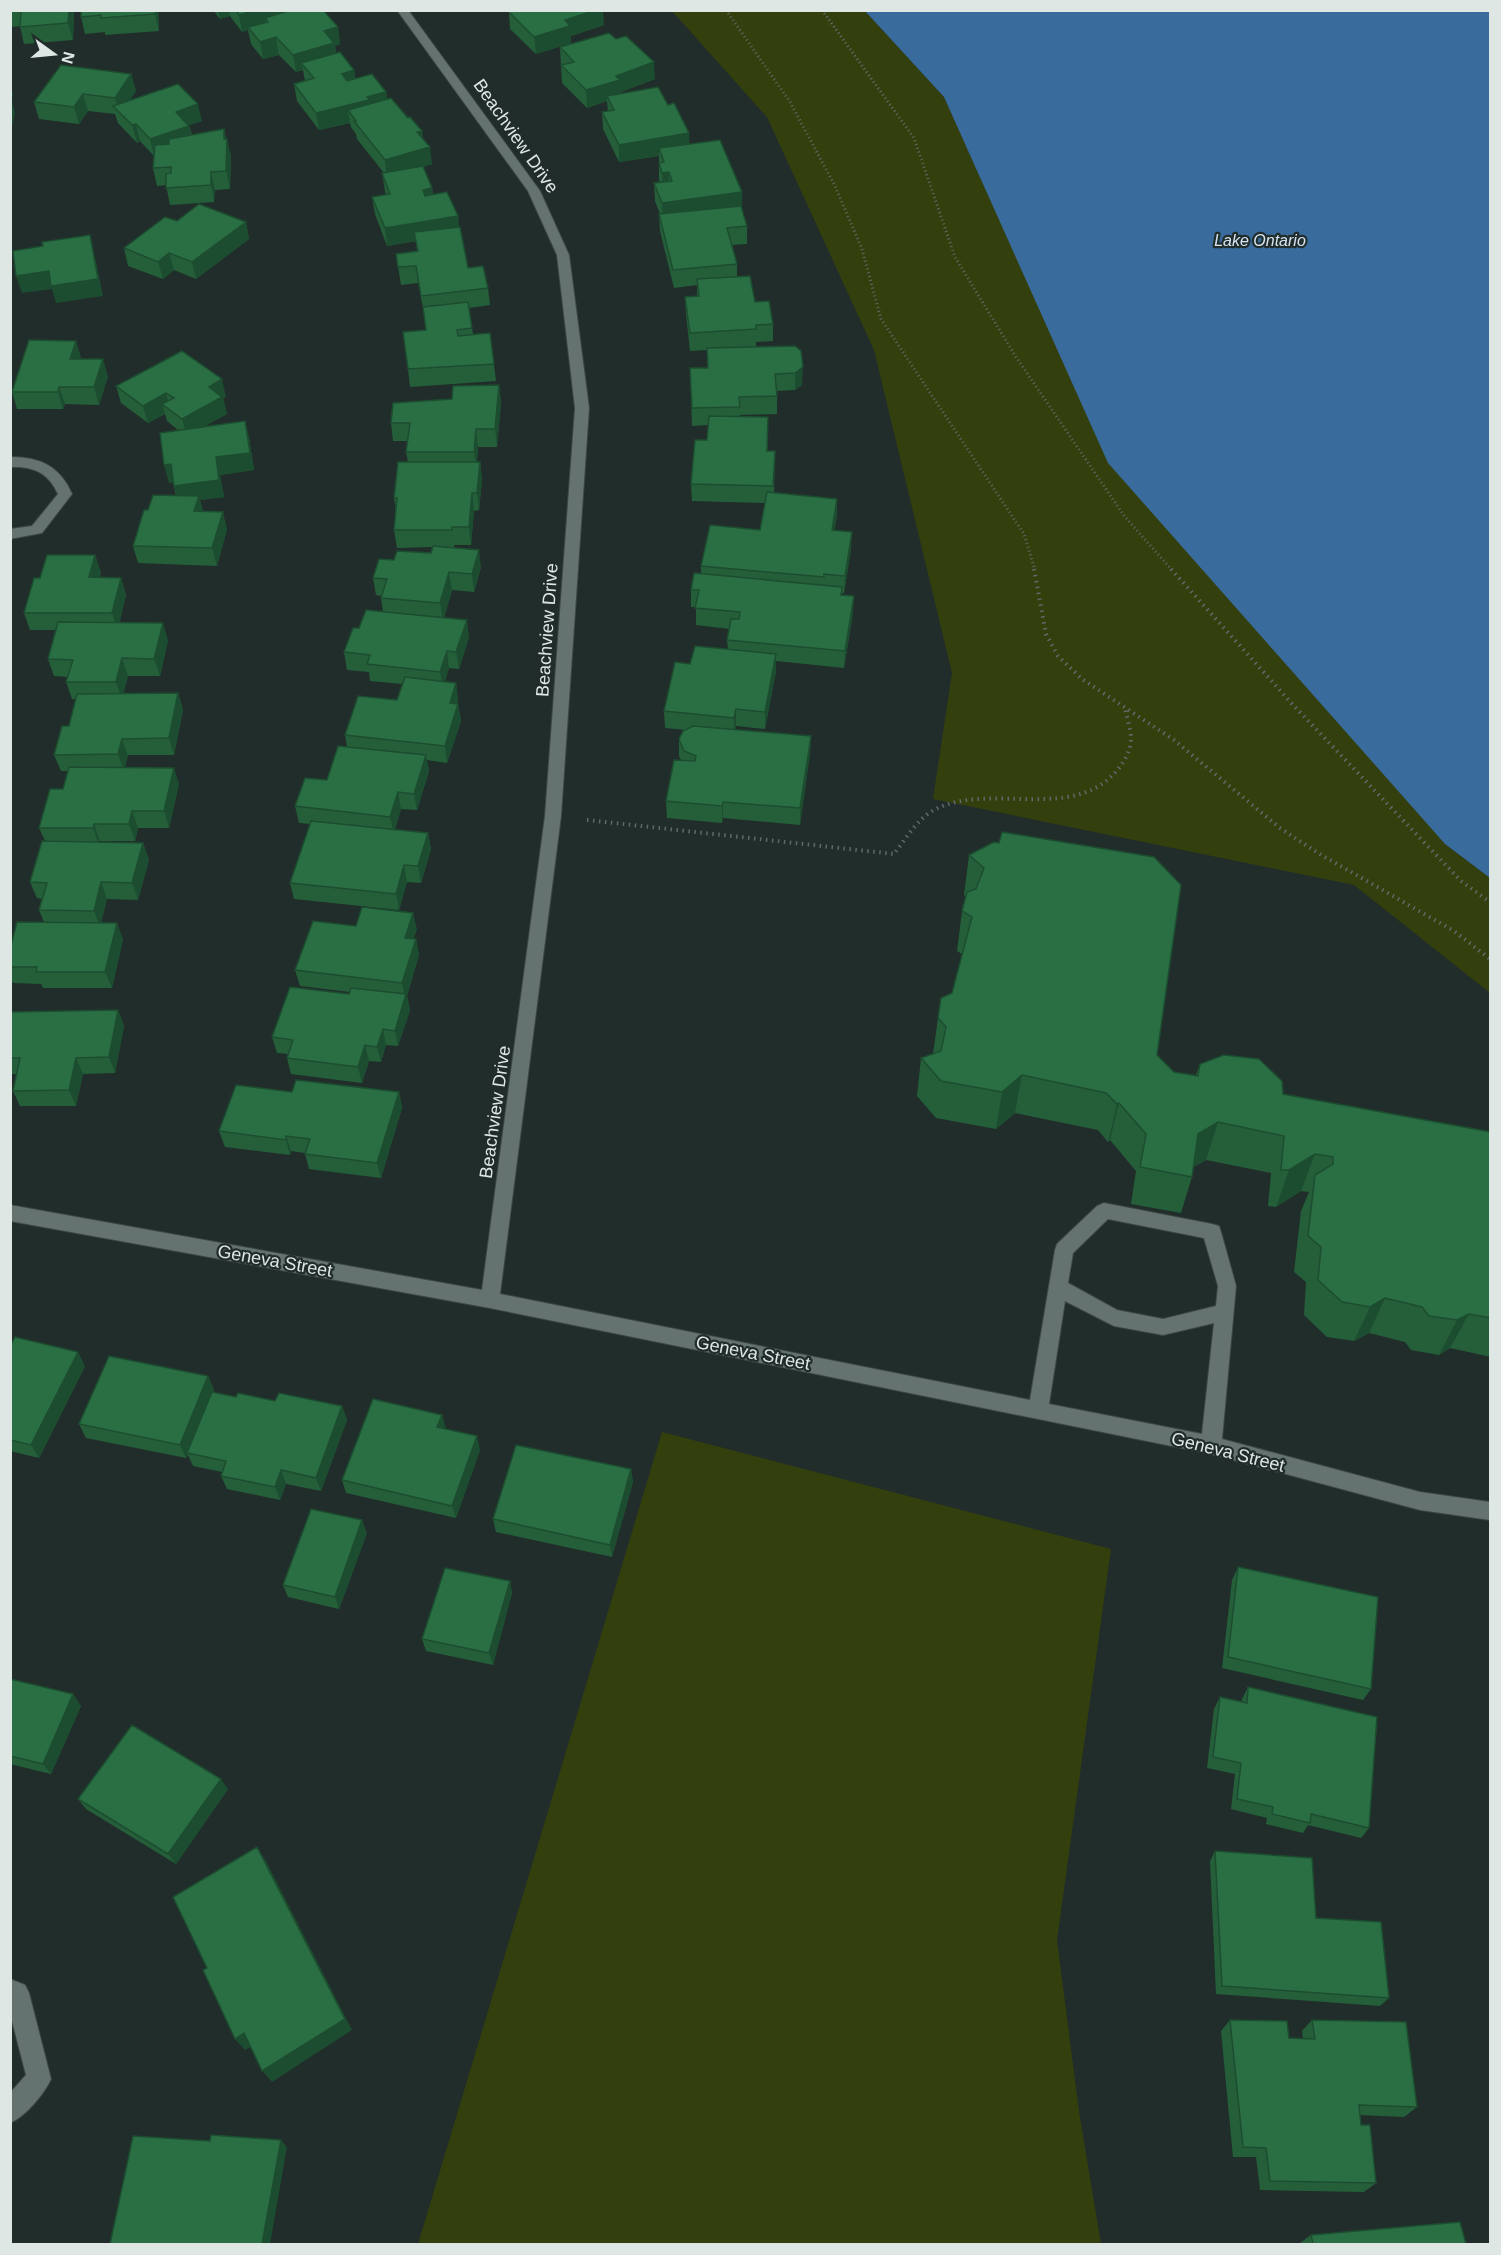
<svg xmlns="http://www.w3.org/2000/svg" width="1501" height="2255" font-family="Helvetica,sans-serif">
	<rect width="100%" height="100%" fill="#212d2b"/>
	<path fill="#343f0e" d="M672 11H865L944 97 1022 269 1445 844 1490 878V993L1354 885 933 799 952 673 874 350 767 117Z
		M662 1432 1111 1549 1057 1940 1079 2111 1101 2244H418Z"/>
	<path fill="#396b9d" d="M865 11H1490V878L1445 844 1108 463 944 97Z"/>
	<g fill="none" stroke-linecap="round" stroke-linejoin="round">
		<g stroke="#3d4746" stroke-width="2">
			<path id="minor" d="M397 10H408L540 191 569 255 589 408 561 816 500 1294 1030 1400 1055 1250 1057 1244 1097 1206 1104 1203 1212 1224 1219 1226 1221 1232 1236 1286 1222 1439 1420 1492 1490 1502V1520L1420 1510 1211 1454 490 1308 10 1221V1205L482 1290 545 816 575 408 557 255 528 191ZM1108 1219 1204 1238 1218 1286 1216 1306 1163 1319 1117 1310 1068 1283 1073 1253ZM1065 1301 1114 1326 1163 1335 1214 1323 1202 1434 1049 1404Z
				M10 457C40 457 60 466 72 494L42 533 10 539V529L32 526 58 494C48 472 33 466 10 467Z
				M10 1979 25 1985 29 1993 51 2079C44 2094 26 2116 10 2123V2093L26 2075 10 2013Z"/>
		</g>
		<path stroke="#5f6a68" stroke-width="3" stroke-dasharray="1 3" stroke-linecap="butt" d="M726 10 790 102 835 186 862 249 881 319 1024 534 1035 570
			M822 10 914 138 955 257 1016 357 1125 517 1172 570"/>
		<path stroke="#5f6a68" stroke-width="4" stroke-dasharray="1.5 4.5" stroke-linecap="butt" d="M1034 569 1046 634 1058 656 1082 679 1174 740 1280 828 1318 853 1454 931 1490 959
			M1171 569 1294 706 1461 881 1490 902
			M587 820 894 854C905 840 917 819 934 810 991 780 1074 825 1119 768 1125 760 1131 750 1131 739 1131 729 1127 718 1125 708"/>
		<use href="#minor" fill="#647370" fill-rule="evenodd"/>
	</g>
	<path fill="#245f3a" d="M10 10H74L73 40 24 44 20 26 12 27 10 20Z
		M81 10H158L159 31 105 35V32L85 34 81 17Z
		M213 10H323L338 27 340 44 335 46 336 53 354 70 355 78 386 92 387 99 422 131 423 139 432 164 423 167 432 188 433 195 459 227 468 268 488 288 490 305 469 308 473 334 490 333 496 381 410 387 408 369 426 330 424 313 418 283 401 285 396 254 417 251 416 241 387 246 375 214 372 197 386 195 385 191 382 173H384L357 139 356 134 351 127 350 123 319 130 297 101 294 84 305 81 303 70 296 72 279 55 263 59 251 44 248 30 242 32 230 16 220 19Z
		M509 12 604 25 571 36V43L536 54 510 29Z
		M560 47 655 79 621 92V93L690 144 742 210 747 226V244L732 245 737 264V277L773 324V341L756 342V347L795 346 802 385 795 390 777 391V414L740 415V417L768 451H775L774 493 837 499V516L834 530 851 549 844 593H842V595L853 613 844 668 776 661V671L765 729 736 726 735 730 811 736 810 753 800 825 723 818 722 823 667 818 666 801 681 760 679 756V739L686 730 665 728 664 711 690 664 728 649 727 640 730 629 696 625V607H691V590L701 573V566L760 530 765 503 692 501 691 484 707 440 708 425 692 426 690 368H707V350L690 351 686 314 685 297 697 296V285L674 288 660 231 659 214H660L655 201 654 183H660L659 180V156L619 162 603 129 602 112 608 111 607 101 587 108 562 83Z
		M131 74 136 91 129 101 202 121 189 125 192 135 226 139 231 156 230 189 215 190 214 202 170 205 166 185 157 186 153 168 154 156 140 141 137 143 118 123 115 114 88 111 79 124 39 119 34 102Z
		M177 221 246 222 249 239 196 279 174 270 163 279 128 266 124 248Z
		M76 341 81 359 108 376 99 405 65 404 63 409H17L12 392Z
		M499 385 501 403 497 447H478L477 462H480L482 480 479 510 474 511 471 545H454V547L481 567 474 592 452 590 444 618 469 637 459 669 449 668 445 681 456 683 458 700 457 704H458L461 721 447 763 427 760 429 771 417 810 401 809 395 829 428 833 431 849 421 883 407 882 399 910 294 899 290 883 310 824 299 823 295 806 327 780 347 747 345 735 397 700 403 684 370 681 369 672 347 670 344 652 359 628 383 612 381 598 382 596 376 595 373 578 394 560 431 553 432 547 397 548 394 530 396 510 394 498 408 462 406 452 408 441H393L391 423 452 399Z
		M116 386 226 397 223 398 227 414 205 426 245 421 249 438 254 470 220 475 224 497 200 500 203 511 227 529 217 566 138 563 133 546 148 510 176 496 173 482 169 483 178 430 167 421 165 414 148 423 121 403Z
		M95 555 101 573 99 578H121L126 595 119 623 168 640 160 676H128L123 694 178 693 183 710 174 755H128L125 767 179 784 169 828H138L135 841H100V842L143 843 149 860 138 900 107 899 101 922 123 939 112 988H43L41 984 13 983 10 978V949L44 922 39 910 42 899 37 898 30 882 45 841 39 828 63 789 68 771H61L54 755 69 726 76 699H72L66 682 68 677 54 676 48 659 56 630H30L24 613 40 578Z
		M994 842 1157 1055 1174 1072 1196 1075 1200 1064 1283 1094 1491 1132V1357L1450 1348 1439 1355 1411 1350 1405 1342 1369 1333 1354 1341 1327 1337 1304 1315 1306 1282 1294 1272 1301 1211 1309 1192 1301 1191 1276 1207 1268 1206 1271 1173 1206 1160 1193 1167 1192 1177 1181 1213 1131 1204 1136 1171 1110 1140 1108 1142 1098 1130 1015 1113 996 1129 936 1118 917 1096 921 1058 933 1054 938 1018 952 993 962 954 957 951 962 911 966 897 964 895 969 855Z
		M356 926 417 929 413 939H416L419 955 407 996 410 1010 398 1046 386 1045 381 1062 369 1061 362 1083 291 1074 287 1058 288 1054 277 1053 272 1037 349 994 350 992 300 986 295 970Z
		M118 1010 124 1026 115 1073 83 1074 76 1106H20L13 1091 16 1074H10V1012Z
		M292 1092H399L402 1108 381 1178 309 1169 305 1153 291 1151 290 1155 225 1147 219 1131Z
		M10 1346 85 1366 39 1458 10 1451Z
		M208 1376 214 1390 213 1393 236 1397 342 1406 347 1420 321 1491 286 1484 280 1500 227 1489 221 1476 222 1472 193 1466 188 1455 186 1458 86 1438 79 1424Z
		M442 1415 445 1429 480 1450 456 1518 346 1493 342 1480Z
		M631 1469 633 1482 612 1557 496 1532 493 1519Z
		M367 1533 339 1609 288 1597 283 1585Z
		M1238 1567 1371 1689 1363 1700 1222 1668 1232 1580Z
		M510 1581 512 1593 493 1665 426 1651 422 1639Z
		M10 1679 73 1694 81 1706 51 1774 10 1764Z
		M1248 1687 1369 1828 1361 1838 1308 1825 1303 1833 1266 1824 1267 1818 1231 1809 1235 1774 1207 1768 1214 1709 1220 1697 1242 1702V1699Z
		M228 1789 176 1864 86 1809 78 1799Z
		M1215 1851 1316 1918 1389 1998 1380 2006 1216 1994 1210 1861Z
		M1230 2020 1289 2038 1303 2039 1302 2031 1312 2020 1417 2107 1404 2117 1360 2115 1361 2125 1376 2183 1364 2192 1260 2190 1256 2157H1233L1221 2031Z
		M1311 2235 1466 2244H1300V2243Z"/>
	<path fill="#1d4d30" d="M69 10H74L73 40 68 23Z
		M155 10H158L159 31 155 14Z
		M218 10H229L230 16 220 19Z
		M255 10H292L268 22 265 18 266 25 248 27V30L242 32 239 15Z
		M596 10H603L604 25 571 36V43L536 54 534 37 565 20Z
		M338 27 340 44 335 46 337 60 301 63 303 70 296 72 293 55 324 31Z
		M276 37 279 55 263 59 260 42Z
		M654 62 655 79 621 92V97L607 96V101L587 108 586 90 616 76Z
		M354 70 357 87 345 91 342 74Z
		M131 74 136 91 120 113 118 111 115 98Z
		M10 84 13 94 12 102 15 113 10 137Z
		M386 92 389 109 348 110 350 123 319 130 316 113Z
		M83 94 88 111 79 124 74 107Z
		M198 104 202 121 187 126H189L193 143 154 156 150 139 176 112Z
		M136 124 140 141 137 143 132 125Z
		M224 129 231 156 230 189 226 171Z
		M422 131 425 148 417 132Z
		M689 133 690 150 659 148V156L619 162V145Z
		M430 147 432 164 387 177 385 160Z
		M211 172 215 190 214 202 211 185Z
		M669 172V189L663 190 662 173Z
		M432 188 434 206 425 207 423 190Z
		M742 192V210L663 220 662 203Z
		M458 216 460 234 387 246 385 228Z
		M246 222 249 239 196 279 192 262Z
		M90 235 94 252 103 296 56 303 52 289 22 293 16 276Z
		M169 253 174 270 163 279 158 262Z
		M76 341 81 358 75 376 70 359Z
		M103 359 108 376 99 405 94 387Z
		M803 367 802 385 795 390V373Z
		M222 379 226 397 223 398 227 414 187 436 182 419 209 387Z
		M499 385 501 403 497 447 495 429Z
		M59 387 65 404 63 409 58 392Z
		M166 393 171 410 162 404 165 414 148 423 143 406Z
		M245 421 249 438 254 470 220 475 224 497 200 500 203 514 199 528 179 504 174 486 216 457Z
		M476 429 478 447 476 469 474 452Z
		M480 462 482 480 479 510 477 493Z
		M171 464 176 482 169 483 164 465Z
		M472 493 474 511 471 545 469 527Z
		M837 499V516L831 547 832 530Z
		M223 512 227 529 217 566 212 548Z
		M852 532 851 549 844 593 845 576Z
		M479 550 481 567 474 592 472 574Z
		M95 555 101 573 95 595 89 577Z
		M449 572 452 590 443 621 440 603Z
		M121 578 126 595 118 630 112 613Z
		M854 596 853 613 844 668 845 651Z
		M467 620 469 637 459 669 456 652Z
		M163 623 168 640 160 676 154 659Z
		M447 651 449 668 443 689 440 672Z
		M776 654V671L765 729V712Z
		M122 658 128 676 122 700 116 682Z
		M456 683 458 700 452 720 450 703Z
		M178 693 183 710 174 755 169 738Z
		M458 704 461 721 447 763 445 746Z
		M736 709V726L734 735V718Z
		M811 736 810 753 800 825V808Z
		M122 739 128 755 124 771 118 754Z
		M426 755 429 771 417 810 414 794Z
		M174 768 179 784 169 828 164 811Z
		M398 792 401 809 394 834 390 817Z
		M723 802V818L722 823V806Z
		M132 811 138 828 135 841 129 824Z
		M94 824 100 841 99 845 93 828Z
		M428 833 431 849 421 883 418 866Z
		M143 843 149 860 138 900 132 883Z
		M404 865 407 882 399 910 396 894Z
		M101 882 107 899 100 927 94 911Z
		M413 913 417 929 408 954 405 938Z
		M117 923 123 939 112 988 105 972Z
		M416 939 419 955 407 996 410 1010 398 1046 395 1031 405 997 402 983Z
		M118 1010 124 1026 115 1073 109 1057Z
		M383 1029 386 1045 381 1062 377 1047Z
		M365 1045 369 1061 362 1083 358 1067Z
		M76 1058 83 1074 76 1106 69 1090Z
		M1022 1075 1015 1113 996 1129 1002 1092Z
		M399 1092 402 1108 381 1178 377 1163Z
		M1119 1103 1110 1140 1108 1142 1117 1104Z
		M1218 1122 1206 1160 1187 1171 1198 1134Z
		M286 1136 291 1151 290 1155 286 1140Z
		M1315 1154 1301 1191 1276 1207 1289 1170Z
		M1385 1298 1369 1333 1354 1341 1370 1307Z
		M1469 1314 1450 1348 1439 1355 1457 1320Z
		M78 1352 85 1366 39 1458 31 1445Z
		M208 1376 214 1390 189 1453H187L188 1455 186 1458 180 1445Z
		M342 1406 347 1420 321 1491 316 1478Z
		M442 1415 446 1429 441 1441 437 1427Z
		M477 1436 480 1450 456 1518 452 1506Z
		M631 1469 633 1482 612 1557 610 1545Z
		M281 1470 286 1484 280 1500 275 1487Z
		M362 1520 367 1533 339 1609 335 1597Z
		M510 1581 512 1593 493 1665 489 1653Z
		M73 1694 81 1706 51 1774 43 1764Z
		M221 1779 228 1789 176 1864 168 1854Z
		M257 1847 266 1861 352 2030 272 2082 262 2071Z
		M244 2033 254 2045 245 2050 235 2039Z
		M281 2140 287 2147 270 2244H262Z"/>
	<path fill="#2a6e44" stroke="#1d4d30" stroke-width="1.5" d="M21 10H69L68 23 20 27Z
		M81 10H155V14L101 18V15L81 17Z
		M236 10H255L239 15Z
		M291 10H323L338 27 324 31 334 43 293 55 276 37 260 42 248 27 268 22 265 18Z
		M512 10H596L565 20 570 26 534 37 509 12Z
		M609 33 616 39 626 36 654 62 616 76 620 80 586 90 561 65 574 62 560 47Z
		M340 52 354 70 342 74 347 81 372 74 386 92 367 97 369 100 316 113 294 84 314 78 301 63Z
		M61 65 131 74 115 98 83 94 74 107 34 102Z
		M178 84 198 104 176 112 189 126 150 139 136 124 132 125 113 106Z
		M658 87 668 105 674 103 689 133 619 145 602 112 614 110 607 96Z
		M391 98 408 118 410 117 422 131 417 132 430 147 385 160 354 121H356L348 110Z
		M224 129V139H227L226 171 211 172V185L166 188V174L171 173V167L153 168 155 145 169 144V139Z
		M720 140 742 192 662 203 654 183 672 181 669 172 662 173 659 163 664 162 659 148Z
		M423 166 432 188 423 190 425 196 447 192 458 216 385 228 372 197 390 194 382 173Z
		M199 204 246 222 192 262 169 253 158 262 124 248 165 217 177 221Z
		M741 206 747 226 727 228 737 264 673 270 659 214Z
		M460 227 468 268 483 266 488 288 421 296 416 266 398 267 396 254 418 251 414 232Z
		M90 235 98 279 51 286 49 271 16 276 13 251 43 246 42 242Z
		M750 276 755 302 769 301 773 324 756 325V329L690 333 685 297 699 296 697 279Z
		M468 302 472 328 457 330 458 336 490 333 494 364 408 369 403 332 426 330 423 307Z
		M29 340 76 341 70 359H103L94 387H59L58 392H12Z
		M795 346 801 351 803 367 795 373 775 374 777 396 739 397 740 407 692 408 690 368H708L707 348Z
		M182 351 222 379 209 387 222 397 182 419 162 404 174 398 166 393 143 406 116 386Z
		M499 385 495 429H476L474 452H406L410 423H391L393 403 452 399 453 386Z
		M709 416 768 417 767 451H775L773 486 691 484 695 440H707Z
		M245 421 250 453 216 457 219 480 174 486 171 464 164 465 160 433Z
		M398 462H480L477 493H472L469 527H452V530H394L397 498H394Z
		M767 492 837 499 832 530 852 532 845 576 824 574V577L701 566 710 525 760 530Z
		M153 495 199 496 194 511 223 512 212 548 133 546 144 510H148Z
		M433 546 479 550 472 574 449 572 440 603 381 598 387 579 373 578 379 559 394 560 397 551 431 553Z
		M47 555H95L89 577 121 578 112 613H24L34 578H40Z
		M694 573 842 587 841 595 854 596 845 651 727 640 731 619H739L740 612 695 608 699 590H691Z
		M366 610 467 620 456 652 447 651 440 672 367 664 370 655 344 652 353 628H359Z
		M58 622 163 623 154 659 122 658 116 682H66L73 660 48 659Z
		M695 646 776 654 765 712 736 709 734 718 664 711 675 662 690 664Z
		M405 677 456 683 450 703 458 704 445 746 345 735 358 696 397 700Z
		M178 693 169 738 122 739 118 754 54 755 62 726H69L77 694Z
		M693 726 811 736 800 808 723 802 722 806 666 801 674 760 695 761 696 756 684 751 679 739 683 731Z
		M338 746 426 755 414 794 398 792 390 817 295 806 305 778 327 780Z
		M69 767 174 768 164 811H132L129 824H94L93 828H39L50 789H63Z
		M311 821 428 833 418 866 404 865 396 894 290 883Z
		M1002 832 1154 857 1181 885 1157 1055 1174 1072 1198 1076 1200 1064 1224 1055 1259 1059 1282 1081 1283 1094 1491 1132V1318L1469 1314 1457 1320 1429 1316 1422 1307 1385 1298 1370 1307 1342 1302 1318 1280 1321 1247 1308 1236 1315 1175 1333 1164V1157L1315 1154 1289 1170H1281L1284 1136 1218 1122 1198 1134 1192 1177 1140 1167 1146 1134 1119 1103 1117 1104 1106 1093 1022 1075 1002 1092 941 1081 921 1058 941 1051 946 1027 938 1018 941 998 952 993 972 917 962 911 967 892 976 889 984 868 969 855 994 842 999 843Z
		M42 841 143 843 132 883 101 882 94 911 39 910 47 883 30 882Z
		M362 907 413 913 405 938 416 939 402 983 295 970 313 921 356 926Z
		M17 922 117 923 105 972H36L37 967H10V949Z
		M290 987 349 994 351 988 406 994 395 1031 383 1029 377 1047 365 1045 358 1067 287 1058 293 1040 272 1037Z
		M118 1010 109 1057 76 1058 69 1090 13 1091 20 1058H10V1012Z
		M296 1080 399 1092 377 1163 305 1154 310 1139 286 1136V1140L219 1131 236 1085 292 1092Z
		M15 1337 78 1352 31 1445 10 1440V1346Z
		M109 1356 208 1376 180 1445 79 1424Z
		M212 1392 236 1397 238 1393 275 1401 279 1393 342 1406 316 1478 281 1470 275 1487 221 1476 226 1461 187 1453Z
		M373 1399 442 1415 437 1427 477 1436 452 1506 342 1480Z
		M516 1445 631 1469 610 1545 493 1519Z
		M311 1509 362 1520 335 1597 283 1585Z
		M1238 1567 1378 1597 1371 1689 1228 1657Z
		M445 1568 510 1581 489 1653 422 1639Z
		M10 1679 73 1694 43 1764 10 1756Z
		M1248 1687 1377 1717 1369 1828 1311 1814 1310 1823 1272 1814 1273 1807 1237 1799 1241 1763 1213 1757 1220 1697 1247 1703Z
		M132 1725 221 1779 168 1854 78 1799Z
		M257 1847 345 2019 262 2071 244 2033 235 2039 203 1970 207 1968 173 1897Z
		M1215 1851 1312 1858 1316 1918 1381 1922 1389 1998 1222 1986Z
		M1230 2020 1287 2021 1289 2038 1315 2039 1312 2020 1406 2022 1417 2107 1359 2105 1361 2125H1370L1376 2183 1270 2181 1266 2148 1243 2147Z
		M211 2135 281 2140 262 2244H110L133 2136 210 2141Z
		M1460 2222 1466 2244H1313L1311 2235Z"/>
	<g text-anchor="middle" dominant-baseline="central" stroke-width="4.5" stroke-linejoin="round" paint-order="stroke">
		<g font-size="16" font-style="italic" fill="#d5e3f2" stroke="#212d2b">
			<text x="1260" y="240">Lake Ontario</text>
		</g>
		<g font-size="18" fill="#dfe7e5" stroke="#212d2b">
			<text transform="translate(516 136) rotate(55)">Beachview Drive</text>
			<text transform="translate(547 630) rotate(-86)">Beachview Drive</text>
			<text transform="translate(495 1112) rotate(-82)">Beachview Drive</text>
			<text transform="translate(275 1261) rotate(10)">Geneva Street</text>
			<text transform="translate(753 1353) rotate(11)">Geneva Street</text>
			<text transform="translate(1228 1452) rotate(14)">Geneva Street</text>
		</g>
	</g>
	<rect width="1501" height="2255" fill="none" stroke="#dfe7e5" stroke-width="24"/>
	<g transform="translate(54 54) rotate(105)" stroke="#212d2b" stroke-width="4.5" paint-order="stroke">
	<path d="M0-4.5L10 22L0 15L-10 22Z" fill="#dfe7e5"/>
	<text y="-9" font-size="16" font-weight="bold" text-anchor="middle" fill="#dfe7e5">N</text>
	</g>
</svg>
